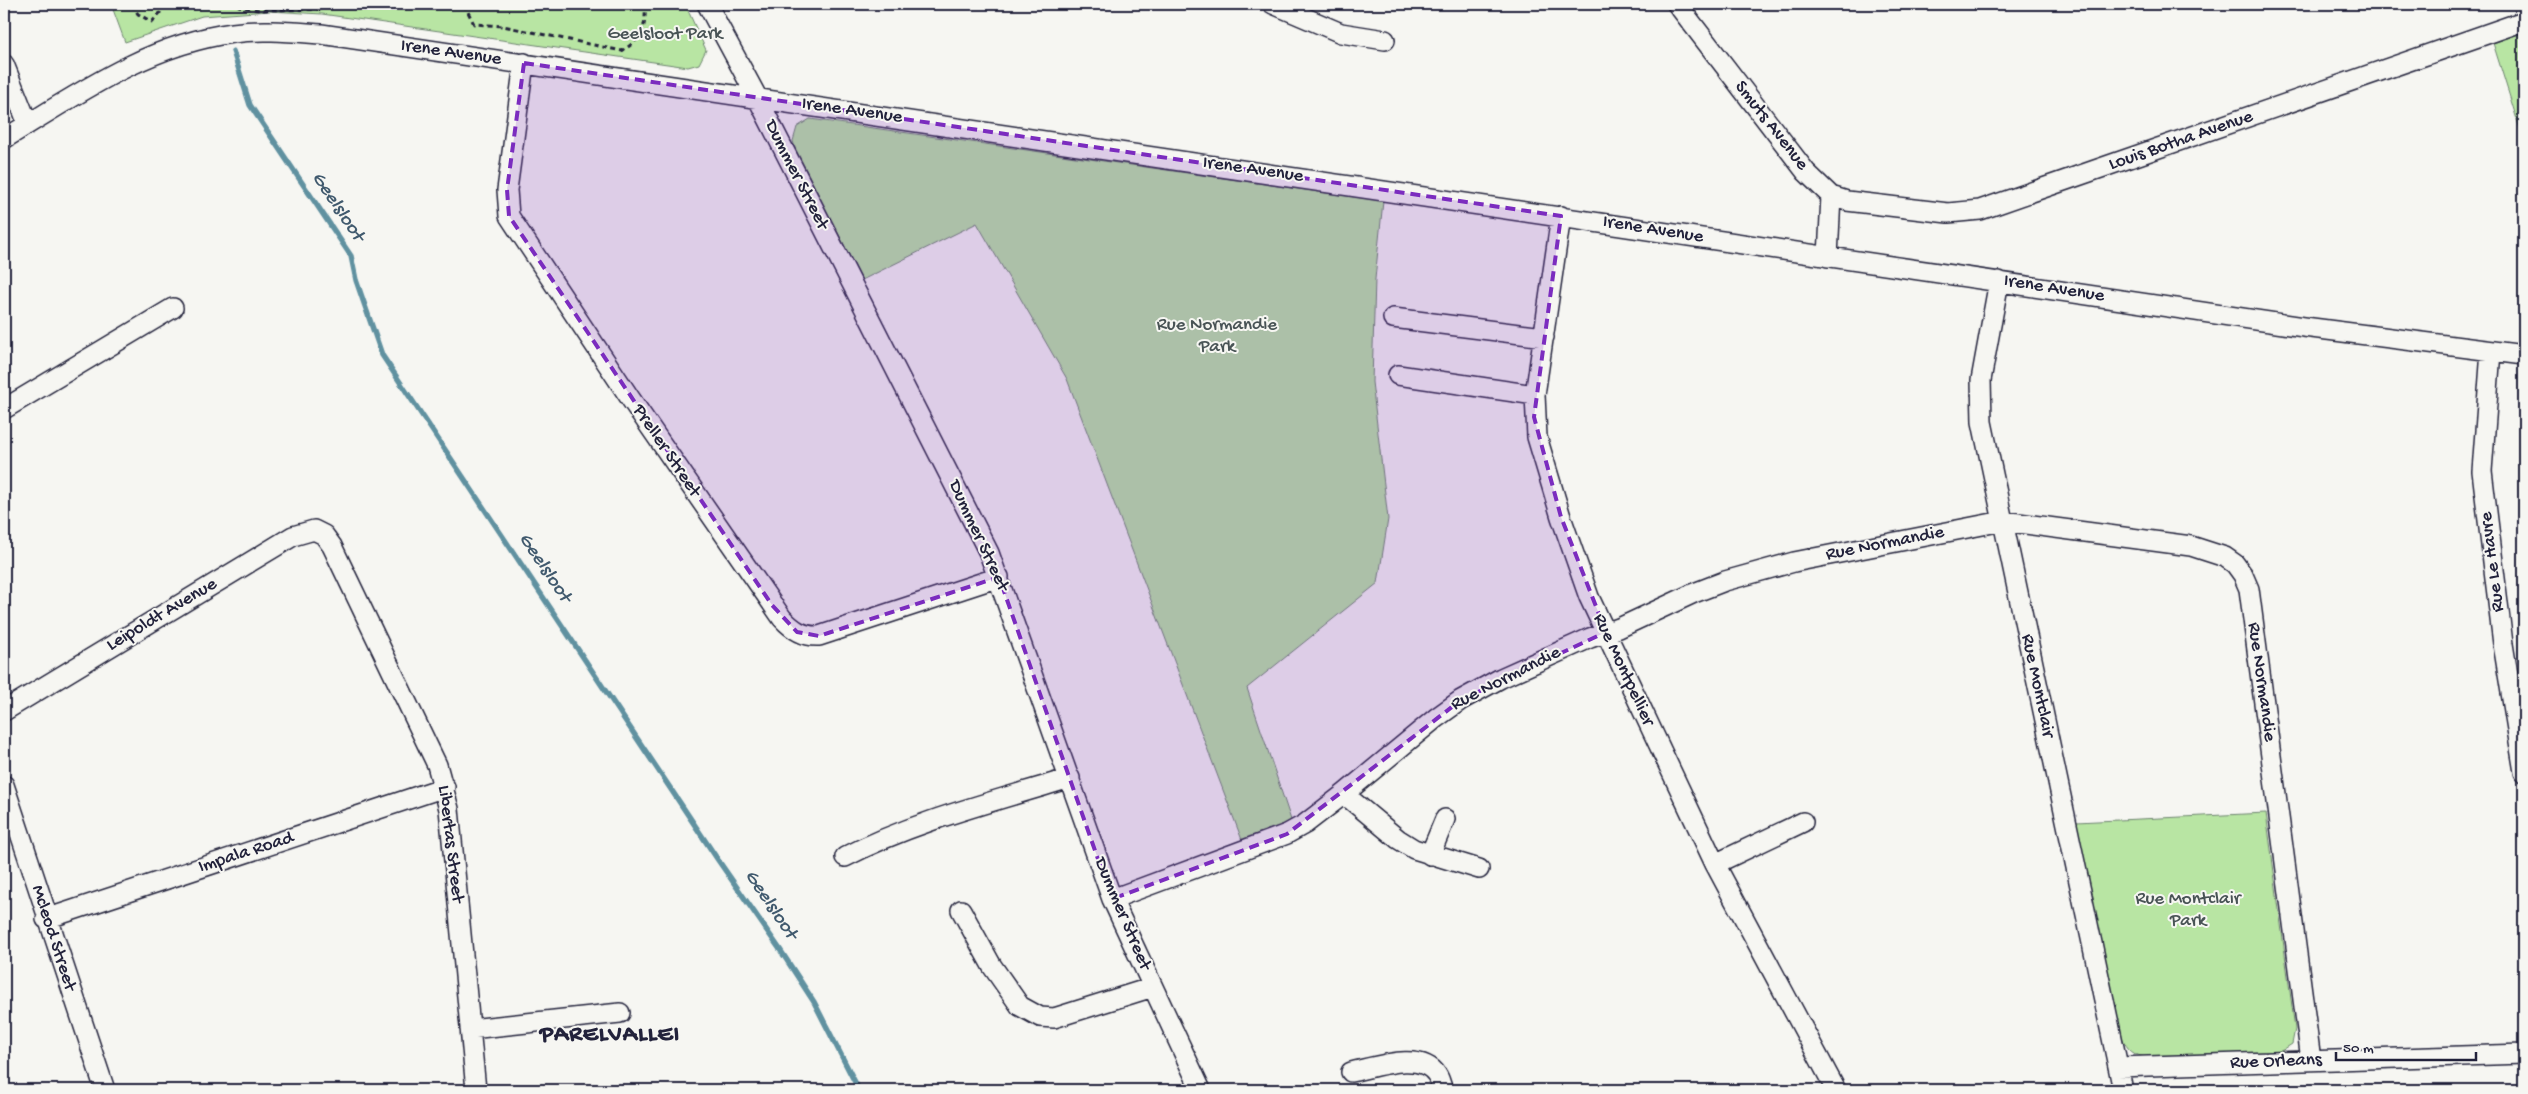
<svg xmlns="http://www.w3.org/2000/svg" width="2528" height="1094" font-family="'Gochi Hand',sans-serif">
	<rect width="100%" height="100%" fill="#f6f6f2"/>
	<filter id="ink" filterUnits="userSpaceOnUse"><feTurbulence type="fractalNoise" baseFrequency=".02" numOctaves="2"/><feDisplacementMap in="SourceGraphic" scale="10" xChannelSelector="R" yChannelSelector="G"/><feConvolveMatrix kernelMatrix="1 2 1 2 8 2 1 2 1" color-interpolation-filters="sRGB"/></filter>
	<g filter="url(#ink)">
		<path fill="#b8e5a3" stroke="#6d846f" d="M111 4H685L706 50 699 64 688 67 322 14 269 11 202 16 125 42Z
			M2524 32V142L2493 43Z
			M810 119 1383 201 1375 279 1372 382 1388 519 1378 583 1247 688 1292 823 1242 840 1067 379 977 223 862 280 795 148 793 141 797 127Z
			M2266 813 2295 1029 2292 1044 2278 1053 2148 1057C2134 1056 2127 1050 2122 1037L2076 822Z"/>
		<g fill="none" stroke-linecap="round" stroke-linejoin="round">
			<path stroke="#6091a0" stroke-width="5.5" d="M233 51 250 105 351 256 356 280 382 355 718 860 779 948 814 1002 859 1090"/>
			<g stroke="#22223b" stroke-width="22">
				<path id="minor" d="M707 4 757 97 989 553 1112 899 1201 1090
					M1273 4 1341 33 1385 40
					M1677 4 1806 172 1831 196 1828 257
					M524 63 507 190 509 216 630 398 782 618C792 629 803 637 819 636L999 577
					M4 64 28 124
					M4 139C76 95 148 44 233 33 262 29 292 32 321 34L2304 327 2524 355
					M1831 196 1847 201 1948 213 1980 210 2524 21
					M1561 216 1535 395 1537 437 1561 517 1589 597 1715 864 1836 1090
					M1999 281 1981 380 1982 422 2123 1090
					M1393 318 1544 337
					M2491 351 2482 471 2503 644 2524 772
					M1398 375 1535 395
					M4 409 173 308
					M4 711 293 536 314 530 324 535 332 546 437 765 449 809 476 1090
					M4 785 105 1090
					M1344 794 1398 839 1414 849 1479 869
					M1430 855 1445 819
					M845 857C914 821 996 801 1070 778
					M1715 864 1803 822
					M1112 899 1287 834 1305 824 1344 794 1436 718 1461 700 1501 678 1590 638 1619 628 1694 593 1725 581 1794 562 2003 521 2191 546 2225 557 2235 564 2243 575 2249 589 2311 1060
					M961 910 992 966 1020 1006 1040 1017 1054 1018 1153 987
					M46 919 445 787
					M470 1029 620 1013
					M2118 1067 2524 1054
					M1351 1072C1375 1067 1422 1050 1437 1075 1440 1079 1441 1086 1443 1090"/>
			</g>
			<path stroke="#22223b" stroke-width="3" stroke-dasharray="5 4" stroke-linecap="butt" d="M132 4 138 14 152 22 160 13 162 4
				M237 4 239 6 259 10 322 9 328 4
				M464 4 474 24 503 26 622 51C643 38 646 28 645 4"/>
			<use href="#minor" stroke="#f6f6f2" stroke-width="19"/>
		</g>
	</g>
	<path fill="#7b2cbf" fill-opacity="0.2" stroke="#7b2cbf" stroke-width="4" stroke-dasharray="10 6" stroke-linejoin="round" d="M524 63 1561 216 1534 417 1561 517 1606 632 1461 700 1287 834 1112 899 999 577 819 636 797 632 772 605 509 216 507 190Z"/>
	<g text-anchor="middle" dominant-baseline="central" stroke-width="4" stroke-linejoin="round" paint-order="stroke">
		<g font-size="19" fill="#485355" stroke="#f6f6f2">
			<text x="665" y="34">Geelsloot Park</text>
			<text x="1217" y="325">Rue Normandie<tspan x="1217" dy="22">Park</tspan></text>
			<text x="2188" y="899">Rue Montclair<tspan x="2188" dy="22">Park</tspan></text>
		</g>
		<g font-size="19" fill="#22223b" stroke="#f6f6f2">
			<text transform="translate(451 53) rotate(8)">Irene Avenue</text>
			<text transform="translate(852 111) rotate(8)">Irene Avenue</text>
			<text transform="translate(1771 126) rotate(52)">Smuts Avenue</text>
			<text transform="translate(2181 141) rotate(-19)">Louis Botha Avenue</text>
			<text transform="translate(1253 170) rotate(8)">Irene Avenue</text>
			<text transform="translate(796 175) rotate(63)">Dummer Street</text>
			<text transform="translate(1653 230) rotate(9)">Irene Avenue</text>
			<text transform="translate(2054 289) rotate(9)">Irene Avenue</text>
			<text transform="translate(666 451) rotate(56)">Preller Street</text>
			<text transform="translate(978 536) rotate(65)">Dummer Street</text>
			<text transform="translate(1885 544) rotate(-11)">Rue Normandie</text>
			<text transform="translate(2493 562) rotate(-97)">Rue Le Havre</text>
			<text transform="translate(162 615) rotate(-31)">Leipoldt Avenue</text>
			<text transform="translate(1623 670) rotate(65)">Rue Montpellier</text>
			<text transform="translate(1506 679) rotate(-27)">Rue Normandie</text>
			<text transform="translate(2261 682) rotate(82)">Rue Normandie</text>
			<text transform="translate(2037 686) rotate(78)">Rue Montclair</text>
			<text transform="translate(450 844) rotate(83)">Libertas Street</text>
			<text transform="translate(246 853) rotate(-18)">Impala Road</text>
			<text transform="translate(1122 914) rotate(67)">Dummer Street</text>
			<text transform="translate(53 938) rotate(72)">Mcleod Street</text>
			<text transform="translate(2276 1062) rotate(-2)">Rue Orleans</text>
		</g>
		<g font-size="20" font-style="italic" fill="#415a6e" stroke="#f6f6f2">
			<text transform="translate(337 207) rotate(56)">Geelsloot</text>
			<text transform="translate(544 568) rotate(56)">Geelsloot</text>
			<text transform="translate(770 905) rotate(56)">Geelsloot</text>
		</g>
		<g font-size="24" font-weight="bold" letter-spacing="1" fill="#22223b" stroke="#f6f6f2">
			<text x="610" y="1035">PARELVALLEI</text>
		</g>
	</g>
	<rect width="2528" height="1094" fill="none" stroke="#f6f6f2" stroke-width="20"/>
	<rect x="10" y="10" width="2508" height="1074" fill="none" stroke="#22223b" stroke-width="2" filter="url(#ink)"/>
	<path d="M2336 1052v8h140v-8" fill="none" stroke="#22223b" stroke-width="2.5"/>
	<text x="2343" y="1052" font-size="15" fill="#22223b" stroke="#f6f6f2" stroke-width="4" paint-order="stroke">50 m</text>
</svg>
